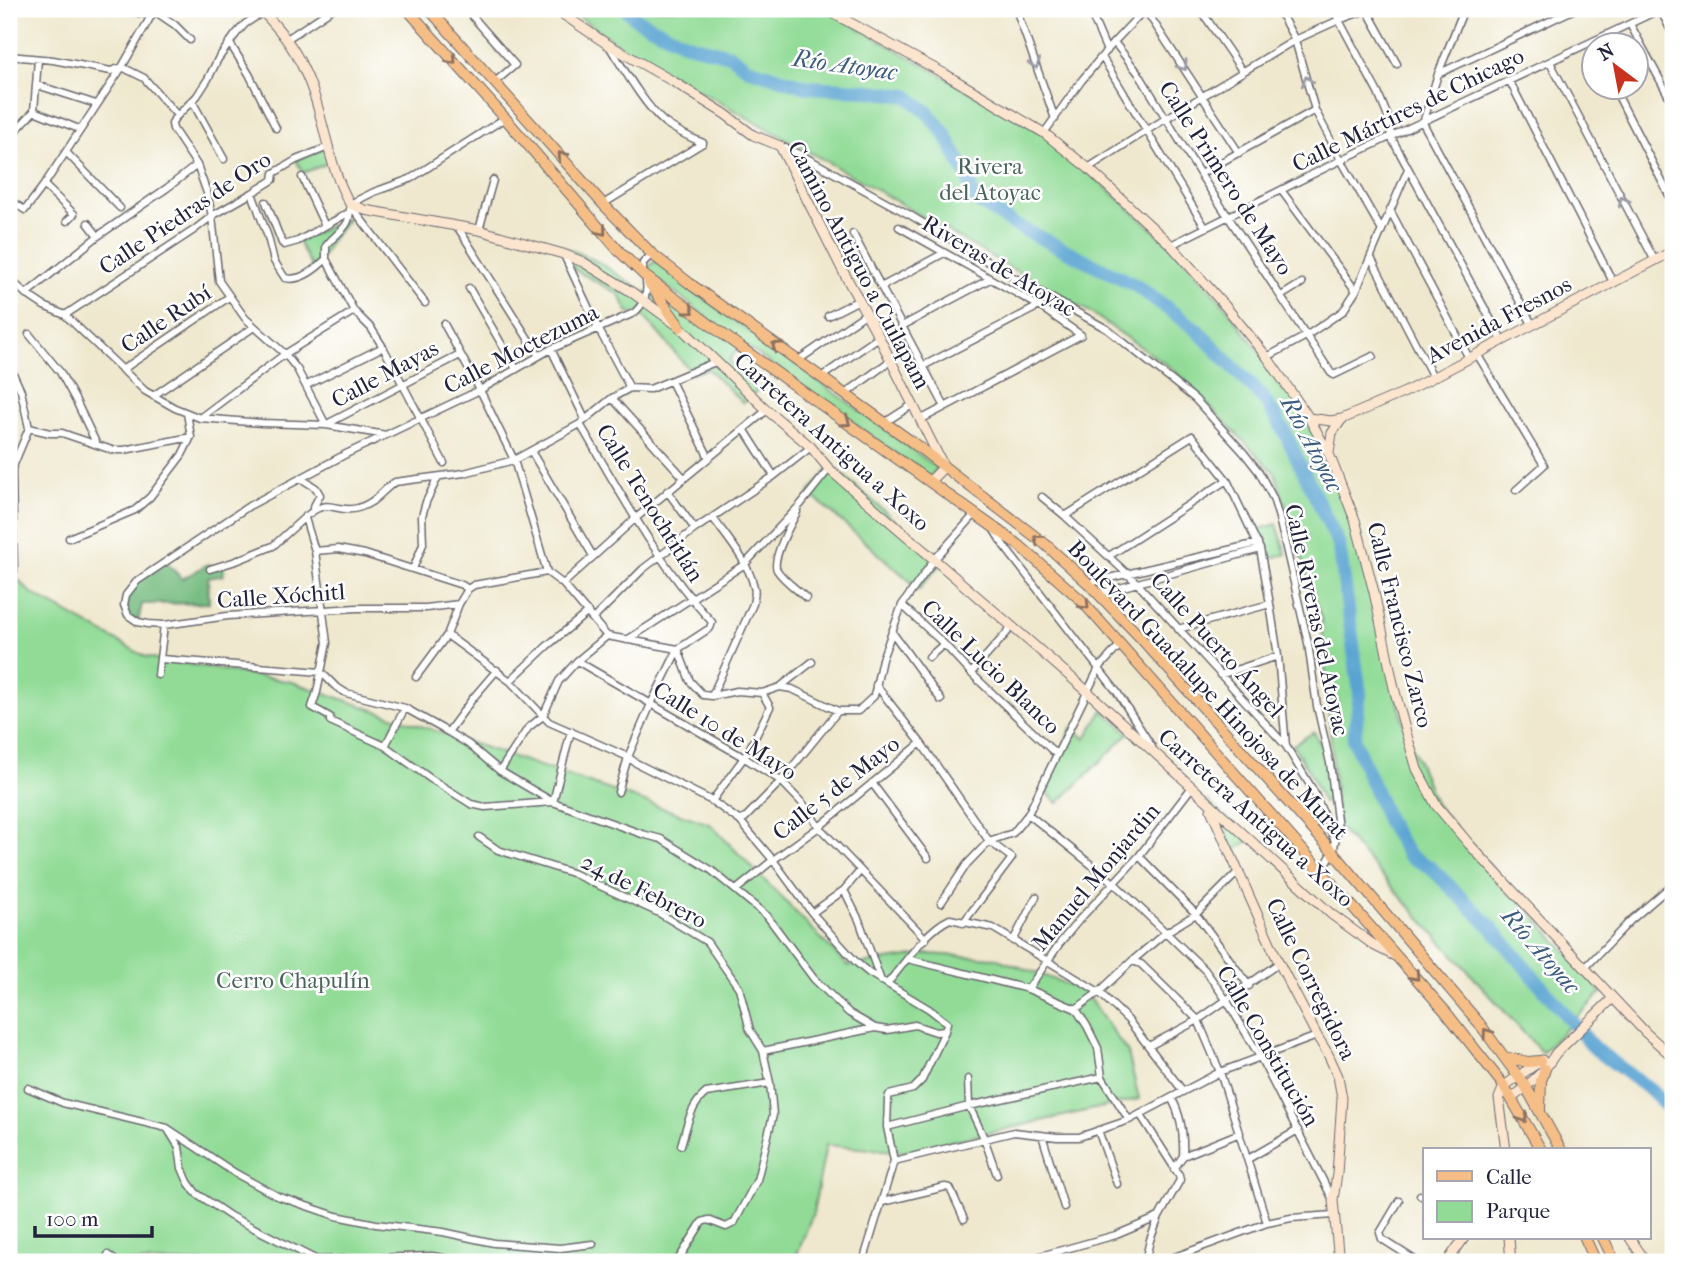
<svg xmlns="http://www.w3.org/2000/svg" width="1682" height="1271" font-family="'IM FELL French Canon',serif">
	<rect width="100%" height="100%" fill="#fff"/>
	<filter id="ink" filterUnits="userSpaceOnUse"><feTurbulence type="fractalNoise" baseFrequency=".0143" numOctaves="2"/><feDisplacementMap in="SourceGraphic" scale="14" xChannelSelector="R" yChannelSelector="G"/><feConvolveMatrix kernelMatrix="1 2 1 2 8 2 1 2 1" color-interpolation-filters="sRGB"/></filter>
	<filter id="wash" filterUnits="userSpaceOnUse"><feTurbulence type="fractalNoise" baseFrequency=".00686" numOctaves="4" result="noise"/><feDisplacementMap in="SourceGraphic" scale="28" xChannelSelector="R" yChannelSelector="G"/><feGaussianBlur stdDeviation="1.57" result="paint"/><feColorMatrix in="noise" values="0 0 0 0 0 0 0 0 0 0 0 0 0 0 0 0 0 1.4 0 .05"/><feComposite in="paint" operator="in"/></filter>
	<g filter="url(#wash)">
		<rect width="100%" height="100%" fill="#efe8ce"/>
		<path fill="#91db96" stroke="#5a7e68" stroke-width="2" d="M568 9H825L1044 133 1171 245 1226 307 1309 418 1355 520 1405 729 1436 805 1602 992 1542 1053 1338 827 1321 618 1275 473 1174 370 1090 312 993 258 858 179 626 50Z
			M328 147 331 162 303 173 296 160Z
			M350 217 331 240 323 256 312 268 298 241Z
			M564 247 596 261 642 290 689 313 740 347 729 360 759 389 743 403 708 369 692 373 642 314 628 312 619 294 575 270Z
			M655 261C747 332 844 397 937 468L930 478 718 326 646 270Z
			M832 465 942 562 919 589 809 493Z
			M1277 524 1286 554 1265 560 1256 530Z
			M9 570 30 592 146 657 292 682 710 824 848 966 928 954 995 958 1083 990 1128 1053 1139 1099 903 1152 826 1145 813 1213 794 1262H9Z
			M1103 710 1129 733 1058 803 1044 790 1072 727 1085 739Z
			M1314 732 1330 763 1333 800 1323 803 1311 775 1293 745Z
			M1206 799 1251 839 1229 855Z"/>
		<path fill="#74bb7f" stroke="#4b6e5d" stroke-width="2" d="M165 561 182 579 208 564 224 569V575L208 578 209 603 142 604 138 622 128 615 126 595 137 581Z"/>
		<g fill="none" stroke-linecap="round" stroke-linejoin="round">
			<path stroke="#59a3d1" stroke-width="14" d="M626 9 638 20 687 44 730 55 747 68 807 87 862 90 907 96 927 112 945 134 969 180 973 198 1013 224 1135 285 1196 329 1264 399 1283 429 1339 545 1360 694 1354 740 1389 824 1409 856 1430 867 1492 928 1594 1048 1658 1096 1673 1116"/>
		</g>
	</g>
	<g filter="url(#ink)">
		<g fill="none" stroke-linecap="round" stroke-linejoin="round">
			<g stroke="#6a676e" stroke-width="9">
				<path id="street" d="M118 9 150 15
					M466 9 515 65 495 82
					M1016 9 1055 119
					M1089 9 1107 51
					M1145 9 1239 153
					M1200 9 1243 72
					M1278 9 1295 40 1315 110 1341 160 1381 229
					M1333 9 1378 93 1388 117 1391 137 1502 340
					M1464 9 1438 74 1423 123 1532 324
					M1660 9 1673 35
					M153 10 175 25 190 40
					M1367 10 1397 64
					M263 12 245 24 236 34 218 59 208 79 197 96 174 119 172 124 173 129 197 165 207 193 212 216 219 281 245 318 285 354 297 369 326 425
					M1630 24 1673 104
					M287 39 332 9
					M229 42 249 74 276 128
					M1114 42 1139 74 1200 174 1331 373 1334 375 1373 356
					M609 46C623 68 645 106 664 122 676 131 689 137 703 143
					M9 56 53 60 111 71 122 67 144 78 177 115
					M1102 57 1205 227
					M1550 62 1655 261
					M1438 74 1575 9
					M1509 80 1613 282
					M37 85 96 104
					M1614 88 1673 203
					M192 101 224 159
					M34 111 79 129
					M1044 133 1082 80 1114 42 1145 9
					M781 146 803 156 910 215 1015 278 1107 329 1195 399 1244 453 1259 472 1273 498 1279 518 1308 643 1317 706 1330 763 1338 828 1333 852 1322 871
					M9 149 14 133 34 111 38 59
					M66 152 120 208
					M1088 168 1165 119 1295 40 1339 20 1369 9
					M1200 174 1315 110
					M302 177 325 226
					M44 185 74 214 67 221
					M1281 190 1356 291
					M252 193 268 237 274 261 285 278C301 282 316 269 326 259
					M9 200 25 210 44 185 122 67 155 9
					M266 202 282 243 284 245 298 241 350 212
					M350 204C351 230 340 228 326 246V259L354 311 371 328 383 347 444 463
					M350 204 374 192 410 179 505 118
					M603 204 703 143
					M351 206 425 303
					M1390 210 1469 358
					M88 223 98 236
					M457 226 539 356
					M899 227 1039 306 1081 335 920 420
					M479 230 493 180
					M853 234 945 407
					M1171 245 1341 160 1661 9
					M564 255 598 328 630 388
					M1371 258 1433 377
					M643 272V263L652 254
					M9 278 26 294 44 306 65 315 145 391 175 408 200 418 262 423 326 425 386 435
					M881 287 944 253
					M469 288 516 369
					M26 294 98 236 167 188 197 165
					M1281 296 1302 283
					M65 315 194 230 212 216 252 193 273 180 274 173 296 160 328 147
					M828 316 859 300
					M444 324 480 390 514 460 547 572
					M902 326 990 279
					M29 334 60 372 76 401 97 445
					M551 349 585 419
					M1477 354 1544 465 1516 490
					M1267 357 1306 336 1343 311 1356 291 1408 169
					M797 361 867 313
					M9 365 21 391 29 428 12 469 14 571 9 583
					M923 366 1039 306
					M122 370 229 297
					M821 377 879 337
					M671 381 709 458
					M307 385 383 347
					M845 394 890 361
					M153 396 254 327
					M612 398 684 478
					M201 417 285 354 354 311
					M884 423 912 405
					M327 424 460 355
					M580 424C619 490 659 566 712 622L710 628 678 649 651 704 628 757 618 792
					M29 428 50 433H62L112 450H124L191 437
					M744 429 774 476
					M531 451 593 556
					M302 479 316 488 320 495 313 508
					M667 491 695 529
					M1042 497 1065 516 1136 582 1286 746 1313 790 1335 841
					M797 512C791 523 771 560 777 570 783 580 797 589 806 598
					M309 514C330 497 336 514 358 508 376 503 381 491 395 482L464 473 514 460 580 424 612 398 630 388 650 389 715 362
					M1065 516 1192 436 1227 480 1260 549 1270 604 1278 656 1286 746
					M305 518 315 551 327 643 317 692 312 707 330 717V721L385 746 431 779 471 804 485 807 553 802 642 834 661 839 711 870 767 916 814 979 849 1013 875 1028 887 1030 915 1025 936 1032 945 1031
					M994 530 1004 546 1117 692 1152 747
					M69 538 135 510 150 497 182 455 191 437 187 413
					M315 551 338 549 365 554 462 585 468 589
					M1109 556 1227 480
					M210 569 236 561 273 546 306 516
					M413 569 423 544 422 516 426 502 438 477
					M1088 583 1258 543
					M563 584 636 518 767 410
					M468 589 474 585 547 572 563 584 607 636
					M1098 594 1260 549
					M459 604 426 608H357L324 610 228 616 164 625 148 624 138 622 128 615 124 605 126 595 137 581 249 506 346 454 480 390 551 349 634 313C644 304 648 295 646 282
					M902 605 944 644 971 673 1056 754
					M594 618 643 569 695 529 774 476 811 447
					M1178 629 1270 604
					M892 632 941 700
					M447 635 510 681 549 722 628 757 636 763 712 801 740 821 773 860 812 913 856 962 869 973 929 1009 947 1023 945 1031 922 1080 913 1089 889 1095 888 1099 887 1127 894 1161 1014 1132 1057 1137H1079L1129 1120 1220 1072 1317 1036
					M607 636 678 649 690 681 703 695 712 696 737 691 762 693 780 687 792 689 838 711H858L874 696 882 659 902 605 934 560 976 513
					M627 640 745 564 801 504 829 469
					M929 657 944 644
					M161 659 321 672 335 686 346 693 405 708 448 732 468 744 500 771 553 802 571 731
					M577 661 743 757 781 781 804 805 819 827 926 939
					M971 673 1012 627
					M158 675 164 625
					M1220 675 1278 656
					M416 677 447 635 459 604 468 589
					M510 681 547 646 588 612
					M876 685 921 743 989 841 1012 858 963 923
					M780 687 812 662
					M712 696 753 604C754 598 756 592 754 587 748 561 728 539 713 518
					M448 732 473 698 497 670
					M385 746 405 708
					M500 771 528 728 543 716 559 681 577 661 607 636
					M872 783 928 858
					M712 801 748 752 770 707 762 693
					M1028 814 1114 883 1205 970 1227 1001 1260 1057 1332 1198
					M740 821 745 818 781 781 838 711
					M479 837 498 850 572 873 659 913 707 942 739 988 750 1030 763 1051 770 1083 773 1115 757 1180 734 1223 726 1227 708 1220 702 1222 680 1257 675 1262
					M1139 856 1196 914 1249 986
					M736 890 773 860 819 827 921 743
					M844 890 859 920 881 981
					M941 903 967 864 989 841 1013 833 1028 814 1099 668 1121 644
					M812 913 844 890 860 871
					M1013 941 1036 897
					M908 959 1028 989 1076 1009 1087 1026 1098 1048 1102 1077 1129 1120
					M1132 961 1141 964 1198 1020 1220 1072 1267 1223
					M1585 968 1630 921 1673 884
					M887 984C904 964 927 929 950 919L993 928 1099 992 1128 1020 1183 1091
					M1028 989 1060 943 1079 920 1139 856 1192 787
					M1076 1009 1099 992 1132 961 1165 933 1196 914 1238 872
					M1149 1046 1198 1020 1279 963
					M763 1051 875 1028
					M968 1079 969 1106 984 1138 997 1175
					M28 1088 63 1103 167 1128 179 1147 182 1168 188 1182 196 1193 230 1216 321 1262
					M1172 1099C1182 1117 1184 1135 1183 1156
					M1140 1114 1179 1175 1180 1180 1159 1217 1150 1240 1145 1262
					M887 1127 969 1106 1102 1077
					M167 1128 235 1173 277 1196 336 1216 376 1224 443 1232 494 1243 560 1248 593 1244
					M1098 1130 1117 1184
					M1042 1135 1064 1207
					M681 1145C687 1126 690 1106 706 1093L770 1083
					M1248 1159 1298 1130
					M1174 1169 1183 1156 1240 1133
					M1420 1195 1425 1198
					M1399 1201 1380 1233 1382 1239 1418 1262
					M882 1202 945 1187 950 1188 964 1219
					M108 1255 117 1262
					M318 1260 432 1256 464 1262
					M863 1262 894 1161
					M1019 1262 1116 1235 1159 1217
					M1161 1262 1267 1223 1291 1218 1334 1215"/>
			</g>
			<g stroke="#6a676e" stroke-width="11">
				<path id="secondary" d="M260 9C278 27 294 47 304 70 325 113 326 163 350 204L365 210 479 230 563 254 583 262 630 291 680 327 767 410 811 447 829 469 1087 691 1331 914 1375 946 1397 957
					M555 9 607 44 674 82 725 114 753 135 780 146 845 275 879 337 944 467 930 481
					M825 9 945 74 1044 133 1088 168 1171 245 1226 307 1267 357 1309 418 1329 454 1355 520 1374 592 1394 688 1405 729 1417 769 1436 805 1469 844 1585 968 1646 1033 1673 1057
					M1309 418 1331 421 1342 419 1405 392 1673 251
					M1329 453 1332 433 1342 419
					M1211 810 1279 963 1317 1036 1328 1054 1338 1076 1342 1098 1337 1174 1333 1200 1339 1262
					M1512 1098 1526 1087 1545 1069 1556 1053 1613 998
					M1506 1150 1499 1098 1504 1086 1542 1060
					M1509 1238 1511 1262
					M1630 1238 1646 1262
					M1447 1262 1464 1238"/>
			</g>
			<g stroke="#6a676e" stroke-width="12">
				<path id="primary" d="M407 9 505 118 619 251 645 276 740 347 1020 546 1081 600 1445 1011 1504 1086 1541 1150
					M429 9 603 204 652 254 693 286 912 442 1045 544 1088 583 1137 634 1333 852 1479 1023 1526 1087 1561 1150
					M649 283 680 327
					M1504 1057 1528 1062 1540 1061
					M1540 1109 1541 1081 1545 1069
					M1585 1238 1596 1262
					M1603 1238 1615 1262"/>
			</g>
			<use href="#street" stroke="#fff" stroke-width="6"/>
			<use href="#secondary" stroke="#fbe5cf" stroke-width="9"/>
			<use href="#primary" stroke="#f6be87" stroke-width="10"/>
		</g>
		<defs><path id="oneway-chevron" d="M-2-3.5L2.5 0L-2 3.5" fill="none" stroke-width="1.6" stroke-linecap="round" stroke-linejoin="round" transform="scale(1.75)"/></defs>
		<g stroke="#8c7061">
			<use href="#oneway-chevron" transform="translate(452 60) rotate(48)"/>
			<use href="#oneway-chevron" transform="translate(562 156) rotate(-132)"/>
			<use href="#oneway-chevron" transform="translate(602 231) rotate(50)"/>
			<use href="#oneway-chevron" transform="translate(690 310) rotate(37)"/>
			<use href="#oneway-chevron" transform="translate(776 346) rotate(-144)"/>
			<use href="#oneway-chevron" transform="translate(846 422) rotate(35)"/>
			<use href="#oneway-chevron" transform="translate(1038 539) rotate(-142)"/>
			<use href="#oneway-chevron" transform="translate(1085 605) rotate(47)"/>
			<use href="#oneway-chevron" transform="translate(1415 976) rotate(48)"/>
			<use href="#oneway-chevron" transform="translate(1487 1033) rotate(-126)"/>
			<use href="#oneway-chevron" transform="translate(1523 1118) rotate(60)"/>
		</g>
		<g stroke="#9c9ca7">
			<use href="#oneway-chevron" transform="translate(1035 64) rotate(71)"/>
			<use href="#oneway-chevron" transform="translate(1183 66) rotate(56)"/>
			<use href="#oneway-chevron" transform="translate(1307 81) rotate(-107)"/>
			<use href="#oneway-chevron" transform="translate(1623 201) rotate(-118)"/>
		</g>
	</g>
	<g text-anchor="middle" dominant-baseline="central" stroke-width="5" stroke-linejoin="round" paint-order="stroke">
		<g font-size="23" fill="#22223b" stroke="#fff">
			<text transform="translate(1408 110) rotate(-26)">Calle Mártires de Chicago</text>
			<text transform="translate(1226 178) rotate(57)">Calle Primero de Mayo</text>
			<text transform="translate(185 213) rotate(-34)">Calle Piedras de Oro</text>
			<text transform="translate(859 265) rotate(62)">Camino Antiguo a Cuilapam</text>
			<text transform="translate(999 266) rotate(31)">Riveras de Atoyac</text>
			<text transform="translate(166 319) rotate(-34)">Calle Rubí</text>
			<text transform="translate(1499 320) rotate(-28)">Avenida Fresnos</text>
			<text transform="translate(521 349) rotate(-27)">Calle Moctezuma</text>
			<text transform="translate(385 374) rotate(-28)">Calle Mayas</text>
			<text transform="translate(832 442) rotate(42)">Carretera Antigua a Xoxo</text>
			<text transform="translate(650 503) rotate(58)">Calle Tenochtitlán</text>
			<text transform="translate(281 596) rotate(-4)">Calle Xóchitl</text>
			<text transform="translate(1317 620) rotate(78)">Calle Riveras del Atoyac</text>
			<text transform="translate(1400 625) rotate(76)">Calle Francisco Zarco</text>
			<text transform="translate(1217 645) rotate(48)">Calle Puerto Ángel</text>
			<text transform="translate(991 667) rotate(44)">Calle Lucio Blanco</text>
			<text transform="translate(1208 690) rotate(47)">Boulevard Guadalupe Hinojosa de Murat</text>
			<text transform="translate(725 731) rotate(32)">Calle 10 de Mayo</text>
			<text transform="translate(836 788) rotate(-38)">Calle 5 de Mayo</text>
			<text transform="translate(1256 818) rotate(42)">Carretera Antigua a Xoxo</text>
			<text transform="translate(1096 877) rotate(-50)">Manuel Monjardin</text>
			<text transform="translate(644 891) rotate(27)">24 de Febrero</text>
			<text transform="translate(1311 979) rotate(64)">Calle Corregidora</text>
			<text transform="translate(1268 1046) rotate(60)">Calle Constitución</text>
		</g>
		<g font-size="23" fill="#49635b" stroke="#fff">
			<text x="990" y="166">Rivera<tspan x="990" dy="26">del Atoyac</tspan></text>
			<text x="293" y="980">Cerro Chapulín</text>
		</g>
		<g font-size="24" font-style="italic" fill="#3b5c7e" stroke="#fff">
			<text transform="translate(845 65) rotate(8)">Río Atoyac</text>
			<text transform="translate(1312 444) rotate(62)">Río Atoyac</text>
			<text transform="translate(1541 951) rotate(49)">Río Atoyac</text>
		</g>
	</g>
	<rect width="1682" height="1271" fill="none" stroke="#fff" stroke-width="35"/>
	<rect x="1423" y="1148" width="228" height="91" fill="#ffffff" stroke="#a7a7b1" stroke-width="2"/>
	<rect x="1437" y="1171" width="35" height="10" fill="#f6be87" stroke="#a7a7b1" stroke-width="2"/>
	<text x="1486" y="1184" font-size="21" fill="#22223b">Calle</text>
	<rect x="1437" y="1201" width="35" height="21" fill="#91db96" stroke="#a7a7b1" stroke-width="2"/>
	<text x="1486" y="1218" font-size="21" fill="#22223b">Parque</text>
	<g transform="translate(1615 66) rotate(328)"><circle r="33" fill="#ffffff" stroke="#a7a7b1" stroke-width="2"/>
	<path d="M0-5L12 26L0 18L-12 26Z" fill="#c8321e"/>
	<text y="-10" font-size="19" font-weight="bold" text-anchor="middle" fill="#22223b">N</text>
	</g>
	<path d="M35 1226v10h117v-10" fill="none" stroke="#22223b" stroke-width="3.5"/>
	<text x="46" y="1226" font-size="21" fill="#22223b" stroke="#ffffff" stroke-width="5" paint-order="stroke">100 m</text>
</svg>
